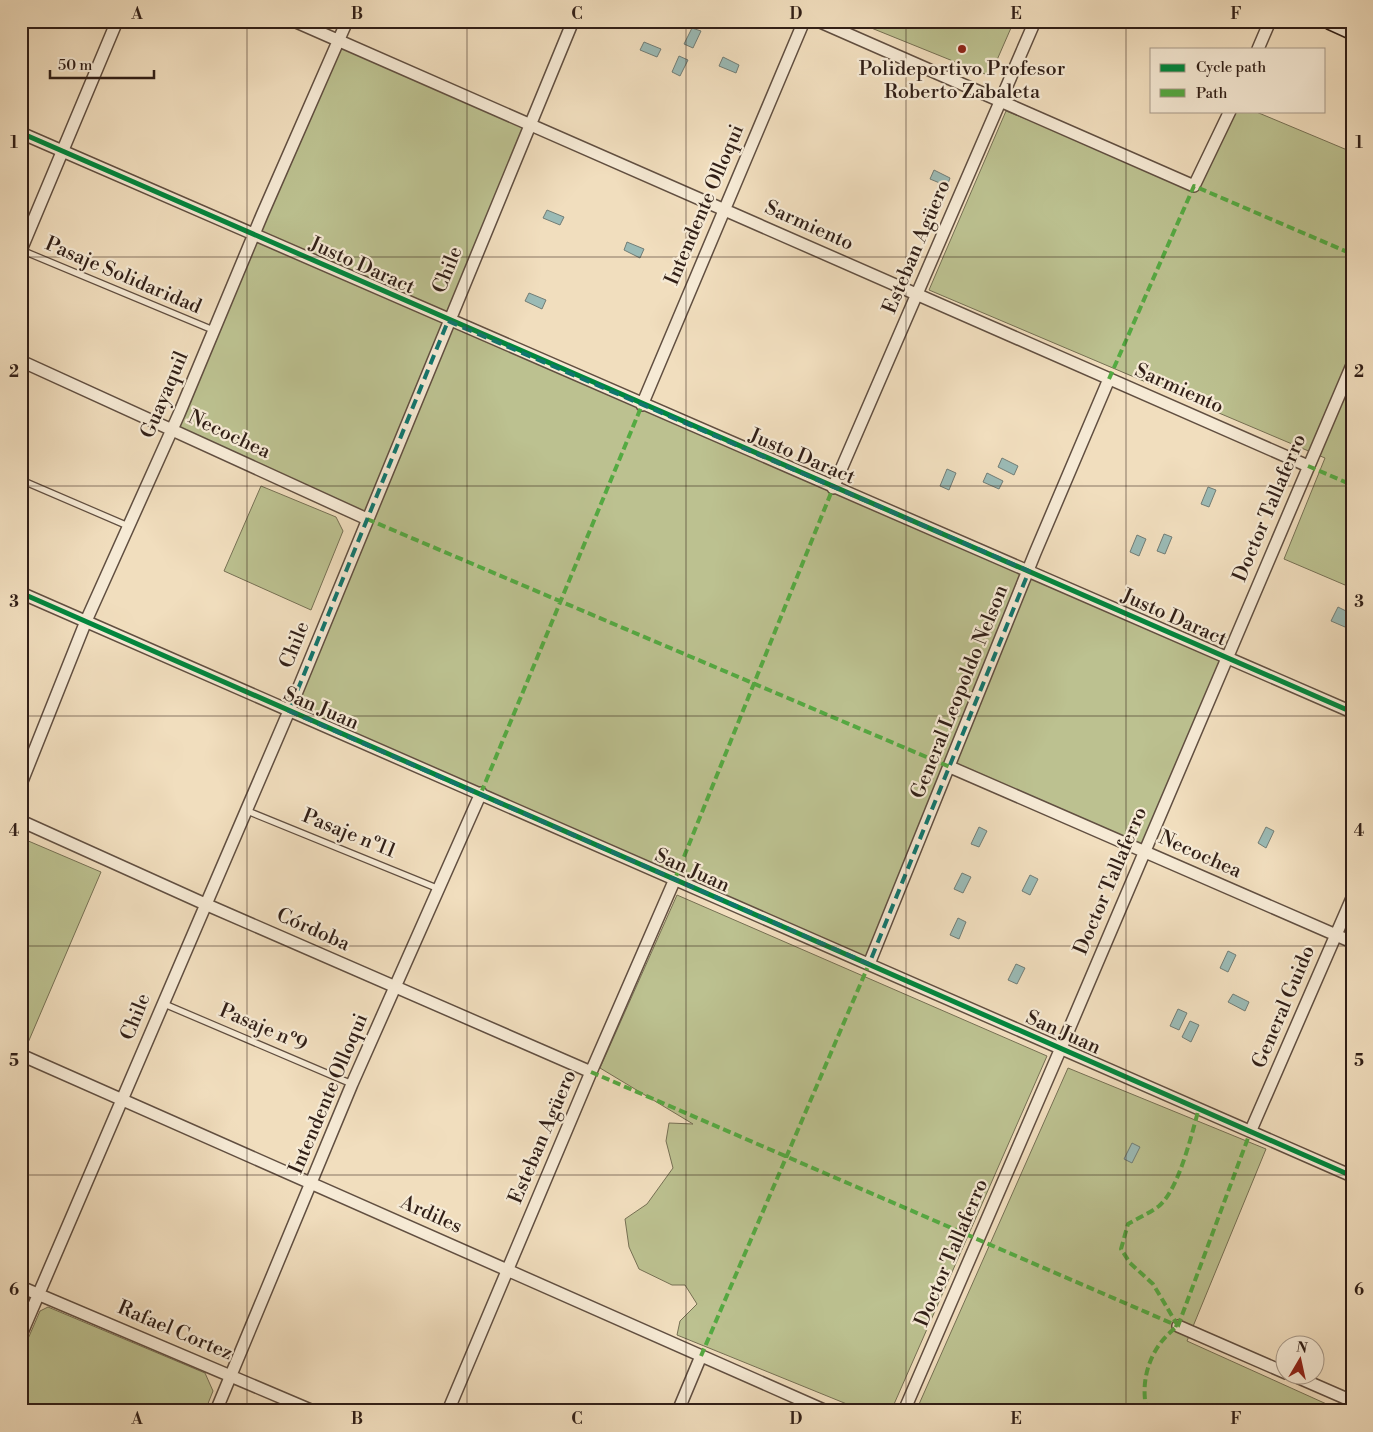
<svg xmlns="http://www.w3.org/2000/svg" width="1373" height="1432" font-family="'Libre Bodoni',serif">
	<rect width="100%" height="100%" fill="#f1debe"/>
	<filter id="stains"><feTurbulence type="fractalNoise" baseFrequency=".004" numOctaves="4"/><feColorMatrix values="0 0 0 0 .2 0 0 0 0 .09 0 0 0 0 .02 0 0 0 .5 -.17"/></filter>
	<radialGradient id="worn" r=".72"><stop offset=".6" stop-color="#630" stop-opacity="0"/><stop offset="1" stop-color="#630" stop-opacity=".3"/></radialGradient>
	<path fill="#bcc190" stroke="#767054" d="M854 21H1014L990 76Z
		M338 40 528 124 448 320 1226 658 1144 851 950 767 869 964 289 711 367 519 172 429Z
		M1006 111 1194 186 1230 111H1254L1352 152V588L1284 559 1325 458 929 290Z
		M261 486 336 517 343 531 311 610 224 571Z
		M26 840 101 872 27 1045 21 1043V841Z
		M677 895 1047 1056 891 1411H864L677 1335 680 1321 697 1304 685 1285H672L639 1269 629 1247 625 1219 647 1204 673 1168 666 1141 669 1123 693 1124 600 1068Z
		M1068 1068 1266 1149 1187 1341 1342 1411H916Z
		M48 1307 205 1373 213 1391 205 1411H21V1355L40 1311Z"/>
	<path fill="#9bbbb6" stroke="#717d76" d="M692 28 701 31 693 48 684 44Z
		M644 42 661 49 657 57 640 50Z
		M679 56 688 60 680 76 672 72Z
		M723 57 739 65 736 73 719 66Z
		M934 170 950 178 947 186 930 179Z
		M547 210 564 217 560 225 543 218Z
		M627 242 644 249 640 258 624 250Z
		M529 293 546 300 542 309 525 301Z
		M1002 458 1018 466 1014 475 998 467Z
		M947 469 956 473 949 490 940 486Z
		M987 473 1003 481 999 489 983 482Z
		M1208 487 1216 490 1209 507 1201 504Z
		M1164 534 1172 537 1165 554 1157 551Z
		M1137 535 1146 539 1139 556 1130 552Z
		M1338 607 1352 614V630L1331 621Z
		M979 827 987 831 979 847 971 844Z
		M1266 827 1274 831 1266 848 1258 843Z
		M962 873 971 877 963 893 954 889Z
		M1030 875 1038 879 1030 895 1022 891Z
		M958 918 966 922 959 939 950 935Z
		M1228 951 1236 955 1228 972 1220 968Z
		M1016 964 1025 968 1017 984 1008 980Z
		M1233 994 1249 1002 1245 1011 1228 1002Z
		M1178 1009 1187 1013 1179 1030 1170 1026Z
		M1190 1021 1199 1025 1191 1042 1182 1037Z
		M1132 1143 1140 1147 1132 1163 1124 1159Z"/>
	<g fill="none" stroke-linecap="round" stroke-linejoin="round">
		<g stroke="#614f41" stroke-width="8">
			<path id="lane" d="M21 250 213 330
				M21 480 128 526
				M245 810 439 889
				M162 1003 352 1084"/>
		</g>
		<g stroke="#614f41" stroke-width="14">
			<path id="street" d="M294 21 1308 466
				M818 21 1194 186 1230 111
				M1258 49 1270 21
				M21 133 1352 712
				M21 250 117 21
				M21 361 367 519
				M642 405 804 21
				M833 488 1035 21
				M21 593 1352 1176
				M950 767 1352 942
				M21 784 86 621 179 414 262 215 347 21
				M21 821 205 904 591 1072
				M869 964 1035 553 1109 379
				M21 1055 826 1411
				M1251 1130 1352 898
				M21 1287 313 1411
				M1178 1326 1286 1373
				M21 1335 289 711 573 21
				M1290 1374 1352 1401
				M216 1411 352 1084 481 793
				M448 1411 591 1072 675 879
				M678 1411 701 1356
				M904 1411 1061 1048 1352 365"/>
		</g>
		<g stroke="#311f17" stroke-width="19">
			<path id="secondary" d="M1330 21 1352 31"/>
		</g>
		<use href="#lane" stroke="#f6ead5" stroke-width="5.5"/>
		<use href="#street" stroke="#f6ead5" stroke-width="11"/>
		<use href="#secondary" stroke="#f6ead5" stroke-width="16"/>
		<path stroke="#54aa42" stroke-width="4" stroke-dasharray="8 4" stroke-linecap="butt" d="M1109 379 1194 186 1352 254
			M1308 466 1352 485
			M367 519 950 767
			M481 793 642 405
			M675 879 833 488
			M591 1072 1178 1326
			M1178 1326 1153 1284 1130 1263 1121 1249 1128 1224C1138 1218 1150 1213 1159 1206 1179 1189 1192 1133 1199 1108
			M701 1356 869 964
			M1147 1411C1139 1379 1151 1345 1178 1326L1251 1130"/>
		<g stroke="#f6ead5" stroke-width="8">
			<path id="cycleway" d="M21 133 1352 712
				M21 593 1352 1176"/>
		</g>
		<use href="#cycleway" stroke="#00873e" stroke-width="5"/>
	</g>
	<path fill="none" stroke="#0f766e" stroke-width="4" stroke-dasharray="10 6" stroke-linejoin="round" d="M448 321 1029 571 869 964 289 711Z"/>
	<path fill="none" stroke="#311f17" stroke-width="1" stroke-opacity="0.55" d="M247 21V1411M467 21V1411M686 21V1411M906 21V1411M1126 21V1411M21 257H1352M21 486H1352M21 716H1352M21 946H1352M21 1175H1352"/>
	<circle fill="#8f2418" stroke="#f6ead5" stroke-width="2" cx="962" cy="49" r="5"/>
	<g text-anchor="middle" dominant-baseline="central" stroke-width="4.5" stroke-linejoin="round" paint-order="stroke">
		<g font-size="20" fill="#311f17" stroke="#f6ead5">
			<text x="962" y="69">Polideportivo Profesor<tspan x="962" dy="23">Roberto Zabaleta</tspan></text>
		</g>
		<g font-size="20" fill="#311f17" stroke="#f6ead5">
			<text transform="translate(705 205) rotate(-67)">Intendente Olloqui</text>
			<text transform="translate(809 226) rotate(24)">Sarmiento</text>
			<text transform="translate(917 247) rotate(-67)">Esteban Agüero</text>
			<text transform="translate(362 266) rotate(24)">Justo Daract</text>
			<text transform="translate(448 270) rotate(-68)">Chile</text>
			<text transform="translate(123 276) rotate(23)">Pasaje Solidaridad</text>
			<text transform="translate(1179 389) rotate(24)">Sarmiento</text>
			<text transform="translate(165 395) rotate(-67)">Guayaquil</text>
			<text transform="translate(229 435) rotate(25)">Necochea</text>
			<text transform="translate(802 457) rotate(23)">Justo Daract</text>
			<text transform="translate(1270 508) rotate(-67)">Doctor Tallaferro</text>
			<text transform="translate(1174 618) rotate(24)">Justo Daract</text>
			<text transform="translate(295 645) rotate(-68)">Chile</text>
			<text transform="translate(960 692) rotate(-68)">General Leopoldo Nelson</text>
			<text transform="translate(321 709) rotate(23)">San Juan</text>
			<text transform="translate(349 834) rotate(22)">Pasaje nº11</text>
			<text transform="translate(1200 855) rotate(24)">Necochea</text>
			<text transform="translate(692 871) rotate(24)">San Juan</text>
			<text transform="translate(1111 881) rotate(-67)">Doctor Tallaferro</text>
			<text transform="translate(313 930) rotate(24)">Córdoba</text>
			<text transform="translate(1284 1007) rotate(-67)">General Guido</text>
			<text transform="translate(136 1017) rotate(-68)">Chile</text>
			<text transform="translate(263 1028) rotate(23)">Pasaje nº9</text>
			<text transform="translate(1063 1033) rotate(24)">San Juan</text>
			<text transform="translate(329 1094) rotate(-67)">Intendente Olloqui</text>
			<text transform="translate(543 1137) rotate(-67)">Esteban Agüero</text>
			<text transform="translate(431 1215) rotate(24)">Ardiles</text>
			<text transform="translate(952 1253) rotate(-67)">Doctor Tallaferro</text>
			<text transform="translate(175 1331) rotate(23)">Rafael Cortez</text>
		</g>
	</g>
	<rect width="1373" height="1432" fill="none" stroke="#f1debe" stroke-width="55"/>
	<rect x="1150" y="48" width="175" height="65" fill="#f6ead5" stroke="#a79989"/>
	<rect x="1160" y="64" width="25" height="8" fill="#00873e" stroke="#a79989"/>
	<text x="1196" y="72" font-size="15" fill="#311f17">Cycle path</text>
	<rect x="1160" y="89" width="25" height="8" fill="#54aa42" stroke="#a79989"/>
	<text x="1196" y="98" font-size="15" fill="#311f17">Path</text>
	<g transform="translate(1300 1360) rotate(9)"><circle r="24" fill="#f6ead5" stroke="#a79989"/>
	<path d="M0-4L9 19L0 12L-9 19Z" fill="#8f2418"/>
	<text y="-8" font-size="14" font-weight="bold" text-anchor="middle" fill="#311f17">N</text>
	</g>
	<path d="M50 70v8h104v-8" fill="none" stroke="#311f17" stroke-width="2.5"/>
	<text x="58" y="70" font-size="15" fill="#311f17" stroke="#f6ead5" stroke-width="4" paint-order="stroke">50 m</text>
	<rect x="28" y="28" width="1318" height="1376" fill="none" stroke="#311f17" stroke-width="2"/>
	<g font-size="16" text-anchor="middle" font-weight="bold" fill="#311f17">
		<text x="137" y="19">A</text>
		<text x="357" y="19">B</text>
		<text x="577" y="19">C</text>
		<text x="796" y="19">D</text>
		<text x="1016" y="19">E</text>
		<text x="1236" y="19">F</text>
		<text x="14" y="148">1</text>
		<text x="1359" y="148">1</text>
		<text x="14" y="377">2</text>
		<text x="1359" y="377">2</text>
		<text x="14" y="607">3</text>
		<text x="1359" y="607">3</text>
		<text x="14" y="836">4</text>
		<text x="1359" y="836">4</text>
		<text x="14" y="1066">5</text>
		<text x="1359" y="1066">5</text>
		<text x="14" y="1295">6</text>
		<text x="1359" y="1295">6</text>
		<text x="137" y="1424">A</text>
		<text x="357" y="1424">B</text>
		<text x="577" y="1424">C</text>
		<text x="796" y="1424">D</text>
		<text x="1016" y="1424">E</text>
		<text x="1236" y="1424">F</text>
	</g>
	<rect width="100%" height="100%" filter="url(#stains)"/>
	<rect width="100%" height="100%" fill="url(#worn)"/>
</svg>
